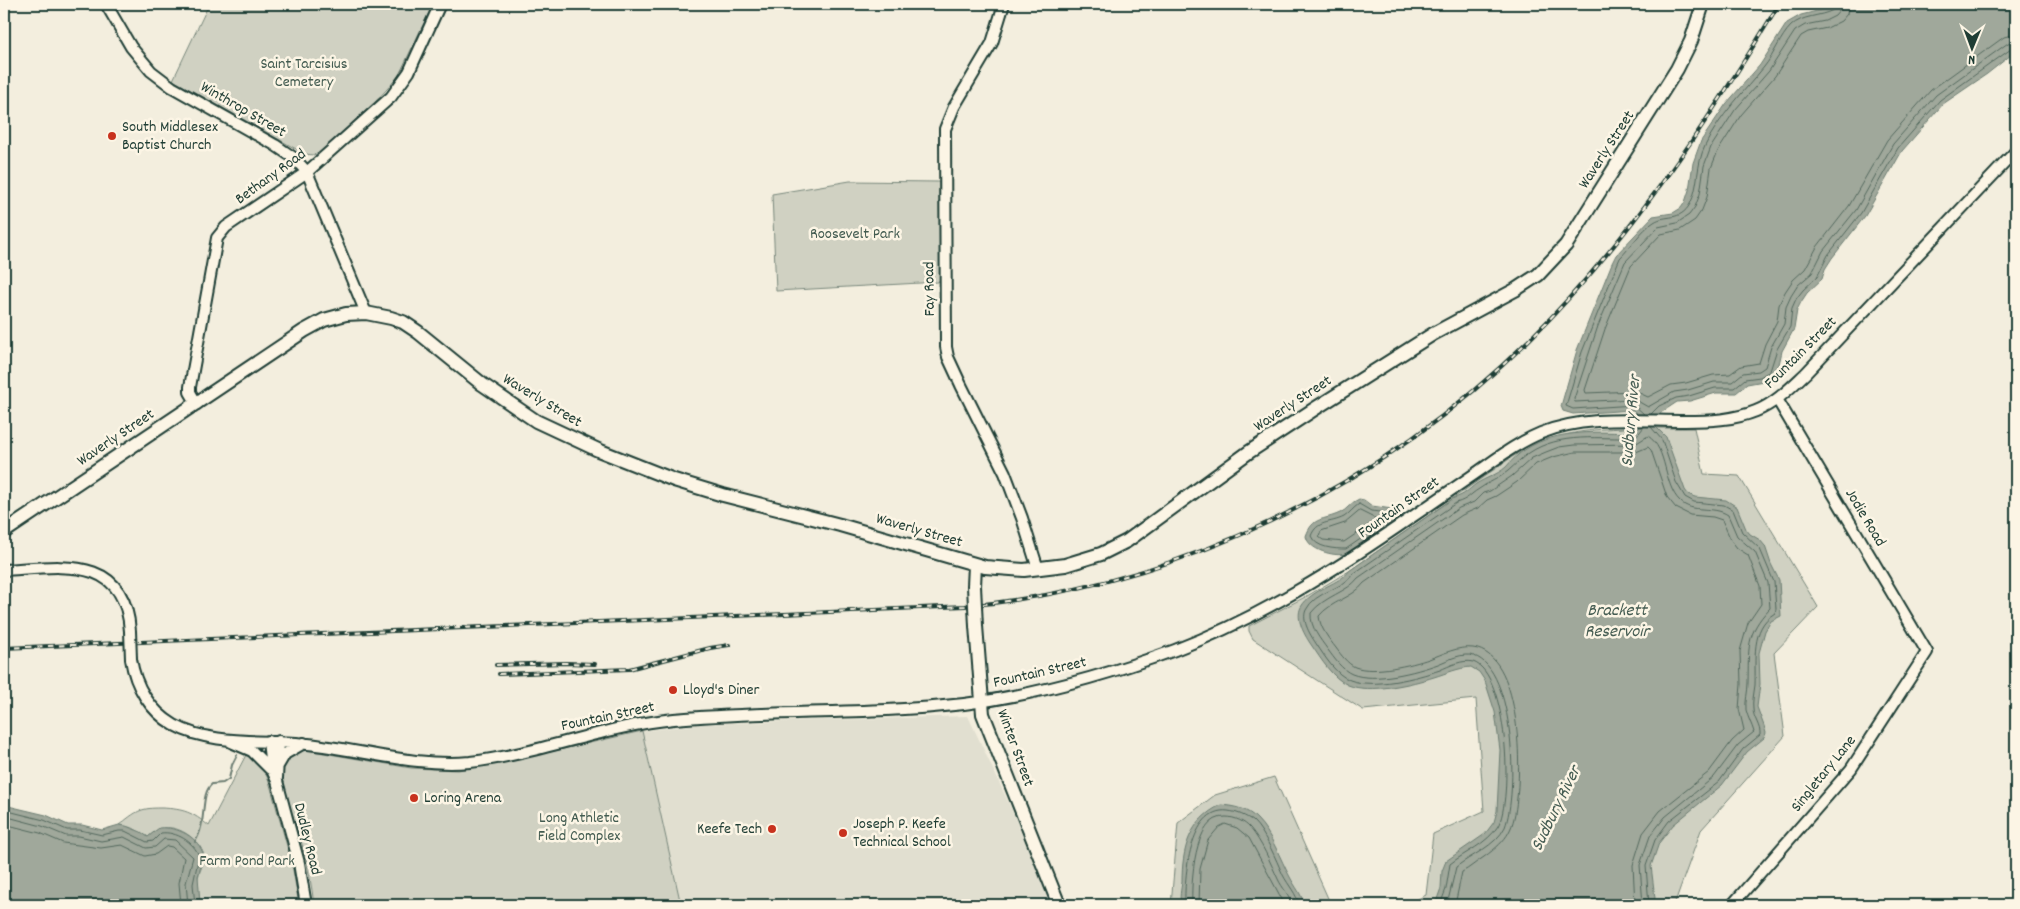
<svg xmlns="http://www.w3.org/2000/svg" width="2020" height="909" font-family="Dekko,sans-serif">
	<rect width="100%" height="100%" fill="#f3eede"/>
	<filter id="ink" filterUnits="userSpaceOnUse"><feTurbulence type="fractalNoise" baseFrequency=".02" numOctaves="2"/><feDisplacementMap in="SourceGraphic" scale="10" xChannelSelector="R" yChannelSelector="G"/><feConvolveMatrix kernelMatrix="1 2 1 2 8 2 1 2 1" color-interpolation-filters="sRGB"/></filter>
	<g filter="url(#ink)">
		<path fill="#e1dfd0" d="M968 716 1012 810 1051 905H681L642 731 700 724Z"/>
		<path fill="#d0d1c2" stroke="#78877b" d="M209 4H433L398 77 376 101 320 153 313 155 305 154 173 80Z
			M850 181 939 182 940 279 938 282 776 291 772 194Z
			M1694 428 1704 474 1739 476 1818 607 1774 653 1785 736 1701 830 1674 905H1406L1426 895 1433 834 1484 811 1476 699 1363 710 1253 639 1249 631V626L1307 596 1349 571 1512 457C1570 421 1628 429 1694 428Z
			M642 731 681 905H314C312 886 308 867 303 848 299 831 279 781 283 766 286 756 296 750 306 750L411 768 458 770 506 762Z
			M247 753 262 766 269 781 292 864 299 905H199C201 898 198 892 197 885 197 874 204 866 204 856 200 839 175 821 157 830 153 831 152 835 148 837L133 828 119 825C126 820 133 813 142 810 148 808 155 808 162 808 184 809 192 812 209 826Z
			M1274 777 1331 905H1171L1178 823 1215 795Z"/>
		<path fill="#a0a89b" stroke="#6c7d72" d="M1836 4H2016V51L1987 74 1943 104 1902 151 1865 216 1832 258 1825 269 1822 279 1807 293 1801 302 1797 310 1794 329 1782 351 1778 369 1774 374 1769 380 1747 384 1736 393H1716L1690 401 1677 402 1656 416V427L1666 437 1685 490 1688 494 1695 497 1726 500 1737 507 1746 529 1750 534 1760 540 1765 546 1771 564 1779 580 1781 616 1771 621 1765 631 1759 653 1760 684 1757 707 1764 726 1766 733 1764 738 1747 752 1722 785 1673 825 1659 843 1651 866 1655 898 1653 905H1435L1441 888 1442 871 1446 861 1485 834 1494 822 1497 811 1500 750 1495 712 1485 681 1479 672 1471 667C1458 668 1447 673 1434 677 1412 684 1370 694 1348 685 1332 678 1321 659 1312 646 1305 636 1295 619 1301 607 1311 589 1342 583 1349 571L1454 498C1465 495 1468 490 1476 484 1485 478 1497 475 1506 467 1512 460 1518 454 1526 449 1557 429 1598 432 1634 433L1639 427V416L1633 410 1573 414 1563 411 1561 406 1577 350 1612 263 1616 255 1653 216 1673 213 1681 208 1685 202 1689 190 1693 163 1701 141 1726 104 1760 65 1787 23 1801 15 1821 10Z
			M1359 499 1364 500 1372 506 1392 509 1397 518 1396 521C1386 528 1356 551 1346 554 1334 557 1308 550 1306 536 1313 516 1323 521 1340 513 1347 510 1351 502 1359 499Z
			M4 805 46 815 68 825H82L102 830 119 825 126 826 141 832 148 837 159 828C177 826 199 837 204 856L198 876 200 903 199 905H4Z
			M1221 805C1234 806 1248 809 1257 819 1272 834 1280 859 1290 877 1295 887 1302 894 1304 905H1181C1179 897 1181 890 1182 882 1182 849 1189 820 1221 805Z"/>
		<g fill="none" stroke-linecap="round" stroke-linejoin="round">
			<path stroke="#53685d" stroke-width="1" d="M1841 4 1840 10 1835 16 1825 21 1805 25 1795 31 1769 71 1735 110 1711 147 1704 166 1700 194 1695 207 1689 215 1677 223 1658 227 1625 262 1598 326 1574 399 1575 402 1634 399 1648 407 1674 392 1688 390 1714 382H1732L1743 373 1759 371 1765 367 1771 347 1784 324 1786 307 1791 296 1798 285 1812 273 1823 251 1856 210 1893 144 1936 95 2008 43 2016 41
				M1849 4 1847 14 1841 21 1827 28 1808 32 1801 36 1775 76 1741 115 1718 151 1711 168 1707 197 1702 210 1695 220 1680 230 1661 234 1631 266 1605 329 1585 390 1586 393 1635 391 1648 397 1671 385 1686 383 1713 375 1730 374 1741 366 1759 363 1765 344 1777 321 1779 305 1785 292 1793 280 1805 269 1817 247 1849 206 1887 140 1931 90 2004 37 2016 34
				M1644 414 1634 405 1573 409 1566 406 1582 352 1617 265 1620 258C1631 247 1641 230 1654 222 1666 214 1680 222 1690 204 1699 187 1696 164 1705 146 1719 116 1744 92 1764 67 1774 55 1780 37 1791 26 1802 15 1820 17 1833 10L1835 4
				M1651 414 1659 406 1676 398 1689 396 1715 388H1734L1745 379 1760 377 1770 371 1777 349 1790 327 1792 308 1796 299 1803 290 1817 277 1828 255 1861 213 1898 148 1940 100 2011 49 2016 48
				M1359 504 1371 511 1389 513 1391 518 1346 549C1334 549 1316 548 1311 536 1317 520 1330 524 1344 517 1349 514 1353 508 1359 504Z
				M1360 511 1374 518 1375 521 1344 542 1323 540 1319 537 1321 531 1345 523Z
				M4 810 44 820 67 830H80L102 835 119 831H125L147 842 153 841 161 833C176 831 194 842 199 856L193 884 195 905
				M4 816 42 826 66 836H79L101 841 124 837 146 848 155 847 164 839 175 840 193 857 186 883 188 905
				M4 824 40 833 63 843 101 848 122 845 145 856 156 854 167 846 172 847 184 858 179 883 181 905
				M1185 905C1184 879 1189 806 1228 811 1237 812 1246 816 1253 821 1265 832 1276 860 1283 875 1288 885 1297 894 1299 905
				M1192 905C1191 884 1193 815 1226 817 1235 817 1245 822 1250 828 1262 842 1270 862 1278 879 1282 888 1290 895 1292 905
				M1199 905 1200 869 1208 840 1219 827 1225 824 1237 828 1249 838 1285 905
				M1440 905 1446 889 1450 864C1465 852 1487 844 1498 826 1513 800 1508 673 1473 662 1463 659 1449 666 1440 670 1416 678 1374 689 1350 680 1336 675 1325 657 1317 645 1311 636 1301 621 1306 610 1315 591 1343 590 1353 574L1456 503C1469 499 1469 495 1479 489 1488 482 1499 479 1508 471 1515 465 1521 458 1529 453 1560 432 1600 439 1635 438L1644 427
				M1447 905 1456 867C1471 855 1496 846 1505 827 1518 794 1515 669 1474 656 1463 652 1448 660 1438 664 1416 672 1374 683 1352 674 1342 670 1334 658 1328 650 1320 639 1310 627 1311 613 1324 596 1348 592 1358 578L1459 508 1474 502 1483 493 1490 491 1512 476 1532 458 1546 452 1559 447 1574 445 1635 444 1648 436C1668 449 1663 485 1680 501 1692 514 1713 505 1728 515L1737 536 1755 552 1768 583 1770 608C1745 634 1749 649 1748 683 1748 692 1745 701 1746 710 1748 718 1752 725 1754 732L1738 745 1714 777 1665 817 1650 836 1640 865 1643 905
				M1455 905 1462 872C1470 868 1476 862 1484 857 1509 839 1514 829 1517 798 1521 764 1521 654 1473 648 1458 646 1443 654 1429 659 1411 665 1374 674 1355 667 1348 664 1341 655 1336 648 1329 639 1320 628 1319 616 1331 601 1353 598 1364 583L1462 515 1478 508 1487 500 1496 496 1517 482 1536 464 1553 457 1575 452H1636L1648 447 1651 450 1667 497 1676 508 1690 515 1713 517 1722 520 1731 540 1737 548 1748 555 1760 586 1761 604 1748 623 1740 651 1741 684 1739 709 1744 730 1732 741 1709 772 1660 811 1643 833 1633 865 1635 905
				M1649 905 1646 866 1655 840 1669 821 1719 782 1743 749 1760 735C1761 726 1753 718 1753 709 1752 701 1754 693 1755 685 1756 660 1750 628 1775 613L1776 609 1774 582 1760 549 1742 532 1733 510 1724 505 1694 502 1685 497 1676 482 1662 440 1651 427"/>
			<path stroke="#6c7d72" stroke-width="2" d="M195 842C208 822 199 795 212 784L223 783 229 779 232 765 237 755"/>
			<g stroke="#1f3d34" stroke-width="14">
				<path id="minor" d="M106 4 131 47 151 71 172 87 275 145 294 158 307 172 366 313
					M1004 4 992 43 954 107 945 129 946 347 948 357 961 385 1005 473 1022 518 1038 569
					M197 404 190 392V387L217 238 226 227 307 172 391 97 409 72 440 4
					M4 570C60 567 125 553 130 631
					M131 659C135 686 150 711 174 725 211 746 266 739 308 744 362 750 415 767 470 762 539 754 605 726 674 719 770 710 868 715 964 704 1036 695 1107 675 1175 650 1261 617 1337 569 1412 517 1434 502 1457 486 1479 471 1499 457 1519 442 1541 433 1585 415 1638 421 1685 421 1709 421 1734 420 1756 411 1776 403 1791 387 1806 373L2016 151
					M268 741 271 768 277 781 299 863 306 905
					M231 742 252 751 270 769
					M278 766 285 754 304 743
					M277 778 279 741
					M1732 905 1851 769 1927 652 1777 399"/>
			</g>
			<g stroke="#1f3d34" stroke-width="16">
				<path id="major" d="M4 532 304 331 324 320 346 314 366 313 391 318 403 322 418 332 482 384 536 421 598 450 674 480 723 495 840 525 985 567 1024 570 1065 565 1101 554 1127 541 1249 452 1316 408 1433 334 1515 290 1538 275 1566 245 1677 69 1691 41 1703 4
					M974 586 975 565
					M976 626 983 714 1059 905"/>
			</g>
			<use href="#minor" stroke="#fcf5e5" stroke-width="10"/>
			<use href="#major" stroke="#fcf5e5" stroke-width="12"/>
			<g stroke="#1f3d34" stroke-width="4">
				<path id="rail" d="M4 648 965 606C1176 587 1380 488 1530 339 1627 243 1709 121 1779 4
					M496 665 566 663 595 664
					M499 674 629 669 710 648 729 645"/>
			</g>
			<use href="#rail" stroke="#fcf5e5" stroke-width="2" stroke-dasharray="5.5" stroke-linecap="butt"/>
			<g stroke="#1f3d34" stroke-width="14" stroke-linecap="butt">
				<path id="minor-bridge" d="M130 631 131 659"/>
			</g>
			<g stroke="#1f3d34" stroke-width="16" stroke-linecap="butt">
				<path id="major-bridge" d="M974 586 976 626"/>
			</g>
			<use href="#minor-bridge" stroke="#fcf5e5" stroke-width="10"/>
			<use href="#major-bridge" stroke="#fcf5e5" stroke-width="12"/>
		</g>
	</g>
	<g fill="#c8321e" stroke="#fcf5e5" stroke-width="2">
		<circle cx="112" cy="136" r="5"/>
		<circle cx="673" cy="690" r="5"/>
		<circle cx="414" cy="798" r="5"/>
		<circle cx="772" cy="829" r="5"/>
		<circle cx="843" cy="833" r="5"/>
	</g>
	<g text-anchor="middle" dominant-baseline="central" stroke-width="5" stroke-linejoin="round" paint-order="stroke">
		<g font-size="16" fill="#425b50" stroke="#fcf5e5">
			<text x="304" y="64">Saint Tarcisius<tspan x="304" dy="18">Cemetery</tspan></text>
			<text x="855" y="234">Roosevelt Park</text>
			<text x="579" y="818">Long Athletic<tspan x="579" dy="18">Field Complex</tspan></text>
			<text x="247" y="861">Farm Pond Park</text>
		</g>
		<g font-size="16" fill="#1f3d34" stroke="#fcf5e5">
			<text transform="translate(243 110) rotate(30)">Winthrop Street</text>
			<text transform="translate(1607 150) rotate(-57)">Waverly Street</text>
			<text transform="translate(271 177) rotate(-36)">Bethany Road</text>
			<text transform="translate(930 289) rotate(-91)">Fay Road</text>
			<text transform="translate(1801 353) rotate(-45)">Fountain Street</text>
			<text transform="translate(542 401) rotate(31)">Waverly Street</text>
			<text transform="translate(1293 404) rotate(-33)">Waverly Street</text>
			<text transform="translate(116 438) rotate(-34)">Waverly Street</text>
			<text transform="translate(1399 508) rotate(-35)">Fountain Street</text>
			<text transform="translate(1865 518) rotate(59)">Jodie Road</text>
			<text transform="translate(919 531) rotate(16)">Waverly Street</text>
			<text transform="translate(1040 673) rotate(-13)">Fountain Street</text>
			<text transform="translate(608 717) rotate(-12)">Fountain Street</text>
			<text transform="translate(1015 748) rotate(70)">Winter Street</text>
			<text transform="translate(1824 774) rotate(-51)">Singletary Lane</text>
			<text transform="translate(307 839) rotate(76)">Dudley Road</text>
		</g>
		<g font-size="16" fill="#1f3d34" stroke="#fcf5e5" text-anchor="start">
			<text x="122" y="127">South Middlesex<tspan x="122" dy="18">Baptist Church</tspan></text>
			<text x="683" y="690">Lloyd's Diner</text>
			<text x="424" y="798">Loring Arena</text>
			<text x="853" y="824">Joseph P. Keefe<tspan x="853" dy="18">Technical School</tspan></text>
			<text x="762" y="829" text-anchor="end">Keefe Tech</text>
		</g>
		<g font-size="18" font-style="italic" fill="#465d53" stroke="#fcf5e5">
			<text transform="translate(1632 421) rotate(-85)">Sudbury River</text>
			<text x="1617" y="611">Brackett<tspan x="1617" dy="21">Reservoir</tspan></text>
			<text transform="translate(1557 809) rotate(-64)">Sudbury River</text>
		</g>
	</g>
	<rect width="2020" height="909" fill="none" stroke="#fcf5e5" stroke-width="20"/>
	<rect x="10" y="10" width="2000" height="889" fill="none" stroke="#1f3d34" stroke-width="2" filter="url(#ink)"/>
	<g transform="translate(1972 48) rotate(181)" stroke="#fcf5e5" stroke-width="4" paint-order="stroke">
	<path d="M0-4L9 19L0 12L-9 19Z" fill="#1f3d34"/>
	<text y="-8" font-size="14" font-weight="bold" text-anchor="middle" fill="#1f3d34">N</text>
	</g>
</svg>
